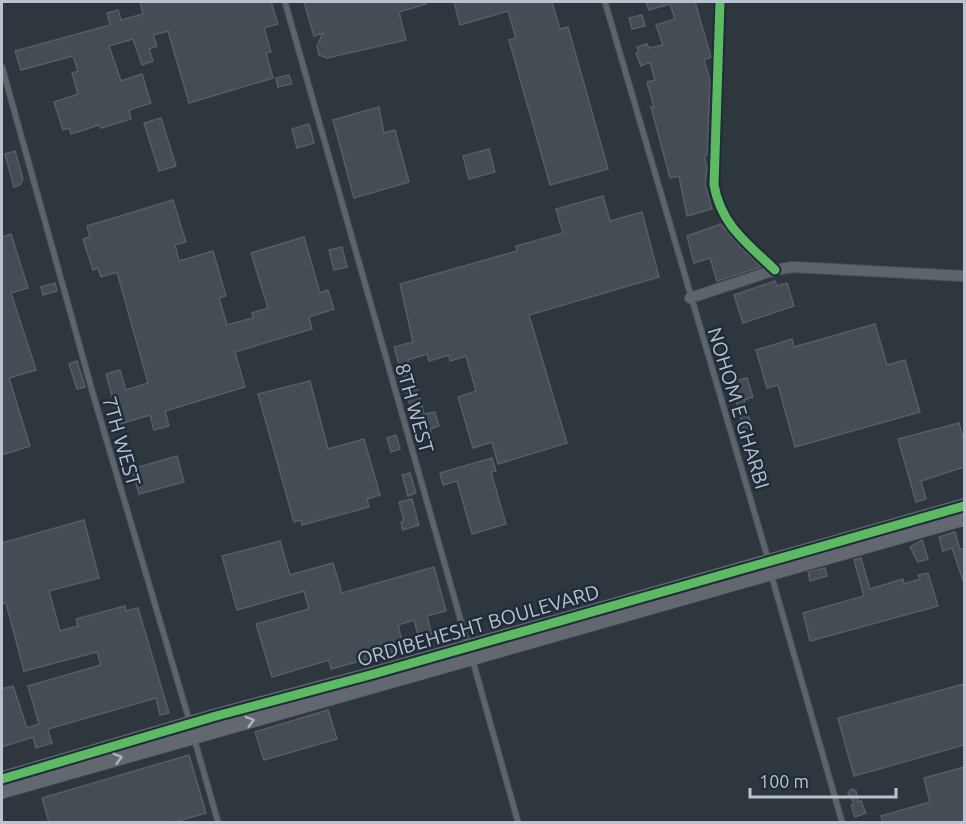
<svg xmlns="http://www.w3.org/2000/svg" width="966" height="824" font-family="Ubuntu,sans-serif">
	<rect width="100%" height="100%" fill="#2e363e"/>
	<path fill="#454c53" stroke="#565d65" stroke-width="1.5" d="M140 2H271L278 24 264 28 271 52 266 53 273 78 189 103 168 31 153 35 157 46 149 49 153 61 142 65 133 39 109 46 121 81 142 74 151 103 129 110 131 119 101 128 99 125 71 134 69 128 63 130 54 102 78 94 72 73 78 71 73 56 21 70 15 51 110 25 107 13 118 10 121 20 143 14Z
		M304 2H426V4L399 12 406 40 327 58 319 55 317 46 323 33 314 36Z
		M454 2H552L560 29 568 27 608 169 550 185 509 40 516 38 508 11 460 25Z
		M646 2H695L711 57 704 60 710 81 707 155 704 156 707 168 705 184 712 209 687 216 679 176 670 178 651 107H654L647 82 655 80 650 62 641 66 636 53 639 52 637 47 647 44 649 48 663 45 656 25 675 19 670 4 649 10Z
		M642 15 645 26 632 29 629 18Z
		M289 75 292 84 278 87 276 78Z
		M379 107 384 133 395 130 409 182 354 198 333 120Z
		M161 118 176 166 159 171 144 123Z
		M309 124 314 143 297 148 292 129Z
		M489 149 495 172 469 179 463 156Z
		M15 151 23 179 20 185 14 187 5 154Z
		M603 196 610 221 642 212 659 277 529 315 567 443 498 464 492 442 473 448 458 397 476 391 466 356 450 361 449 355 429 361 427 354 408 360 412 372 406 377 402 376 394 347 413 342 400 284 517 251 516 246 563 233 556 209Z
		M173 200 186 242 175 245 179 261 213 251 226 296 219 298 227 325 253 318 252 313 268 308 251 253 304 237 320 293 328 290 334 309 309 317 312 329 235 352 245 387 165 411 169 426 154 430 150 415 120 424 106 374 120 370 126 390 148 383 117 272 101 277 98 268 93 270 83 239 90 237 87 226Z
		M721 224 740 247 761 267 717 281 710 258 694 263 687 236Z
		M11 234 28 288 11 293 36 370 9 378 30 446 2 455V237Z
		M342 247 347 267 334 270 329 250Z
		M775 281 777 286 787 283 794 306 743 323 734 295Z
		M55 283 57 291 43 295 41 287Z
		M875 324 887 365 905 360 920 412 795 447 778 385 767 388 756 350 792 339 794 347Z
		M77 361 85 387 77 389 69 364Z
		M747 378 753 397 744 400 753 432 745 434 731 382Z
		M310 381 328 449 364 439 380 495 367 499 369 507 302 525 301 520 294 522 258 394Z
		M409 387 417 388 424 414 435 412 439 426 430 429 431 433 422 435 413 404 410 405 406 391Z
		M959 423 964 442V467L921 481 926 499 916 502 898 439Z
		M396 435 400 449 391 452 387 438Z
		M177 456 184 482 139 494 132 469Z
		M492 458 496 471 491 472 506 524 472 534 457 481 443 485 440 473Z
		M410 473 416 493 408 496 402 475Z
		M412 499 419 525 403 530 401 522 404 521 399 502Z
		M84 520 99 578 49 591 60 631 78 626 76 619 125 606 126 611 138 608 169 713 160 715 156 698 48 729 52 743 36 748 33 737 2 747V689L13 686 27 728 39 724 28 686 101 665 97 652 24 671 6 603 2 604V543Z
		M955 532 960 550 964 548V583L952 548 943 551 939 537Z
		M922 540 928 559 918 562 910 547Z
		M280 541 290 575 333 563 342 593 434 567 446 611 427 616 433 639 420 643 414 620 398 625 404 649 331 669 329 660 272 677 256 624 309 609 304 591 237 610 222 556Z
		M861 558 870 589 903 579 904 584 920 579 918 575 928 573 938 606 810 641 803 613 864 596 854 560Z
		M825 568 827 576 810 581 808 572Z
		M964 684V745L854 776 838 718Z
		M328 710 337 739 264 760 255 732Z
		M189 755 206 813 175 822H49L42 798Z
		M964 767V822H883L881 816 930 802 924 778Z
		M852 789 856 791 858 802 861 801 866 813 855 817 851 805 854 804 848 793Z"/>
	<g fill="none" stroke-linecap="round" stroke-linejoin="round">
		<g stroke="#4d5258" stroke-width="7">
			<path id="lane" d="M285 2 468 646
				M605 2 768 559
				M2 67 95 401 190 723
				M771 574 842 822
				M472 658 518 822
				M194 738 218 822"/>
		</g>
		<g stroke="#4d5258" stroke-width="12">
			<path id="street" d="M720 2 714 185C721 225 747 243 775 270
				M690 298 775 270 793 267 964 276"/>
		</g>
		<g stroke="#4d5258" stroke-width="16">
			<path id="secondary" d="M2 779 216 716 370 675 964 506
				M2 791 964 518"/>
		</g>
		<use href="#lane" stroke="#5e646b" stroke-width="5"/>
		<use href="#street" stroke="#5e646b" stroke-width="10"/>
		<use href="#secondary" stroke="#636870" stroke-width="15"/>
		<g stroke="#202c3a" stroke-width="13">
			<path id="cycleway" d="M720 2 714 185C721 225 747 243 775 270
				M2 779 216 716 370 675 964 506"/>
		</g>
		<use href="#cycleway" stroke="#5cba63" stroke-width="9"/>
	</g>
	<defs><path id="oneway-chevron" d="M-2-3.5L2.5 0L-2 3.5" fill="none" stroke-width="1.6" stroke-linecap="round" stroke-linejoin="round" transform="scale(1.5)"/></defs>
	<g stroke="#acb4c0">
		<use href="#oneway-chevron" transform="translate(250 721) rotate(-16)"/>
		<use href="#oneway-chevron" transform="translate(118 758) rotate(-16)"/>
	</g>
	<g text-anchor="middle" dominant-baseline="central" stroke-width="5" stroke-linejoin="round" paint-order="stroke">
		<g font-size="20" fill="#b9c2ce" stroke="#202c3a">
			<text transform="translate(415 408) rotate(74)">8TH WEST</text>
			<text transform="translate(739 408) rotate(73)">NOHOM E GHARBI</text>
			<text transform="translate(122 441) rotate(74)">7TH WEST</text>
			<text transform="translate(478 625) rotate(-16)">ORDIBEHESHT BOULEVARD</text>
		</g>
	</g>
	<rect width="966" height="824" fill="none" stroke="#b9c2ce" stroke-width="6"/>
	<path d="M750 788v9h146v-9" fill="none" stroke="#b9c2ce" stroke-width="3"/>
	<text x="759" y="788" font-size="18" fill="#b9c2ce" stroke="#202c3a" stroke-width="4.5" paint-order="stroke">100 m</text>
</svg>
